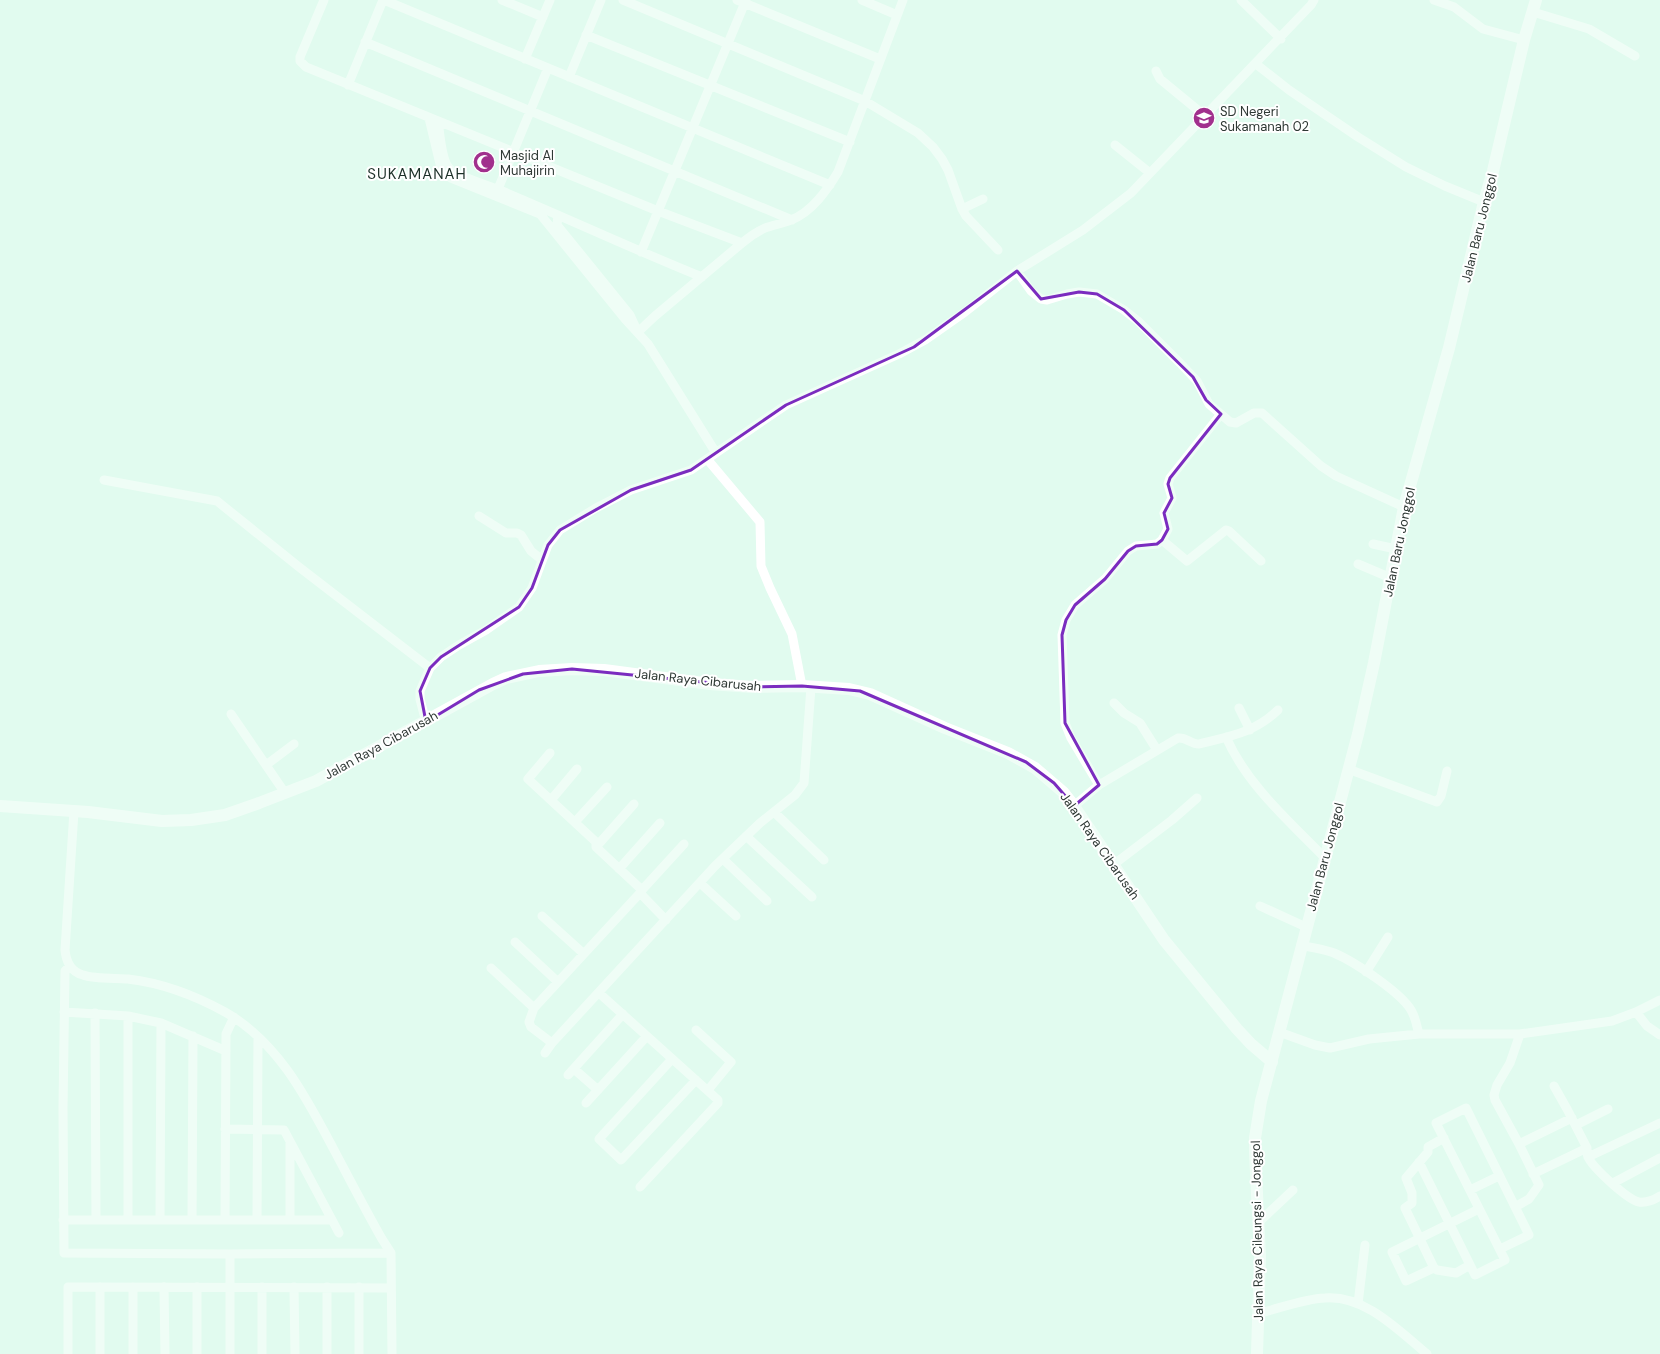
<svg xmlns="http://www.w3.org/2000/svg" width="1660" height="1354" font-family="'DM Sans',sans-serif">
	<rect width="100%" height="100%" fill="#e1fbef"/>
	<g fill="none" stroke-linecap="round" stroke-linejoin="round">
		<path stroke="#fff" stroke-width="9" d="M324 0 300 57V61L306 67 658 211 742 243
			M384 0 830 185
			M502 0 543 17
			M623 0 865 101 918 133 933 147 942 159 948 170 962 209 966 216 998 250
			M737 0 880 59
			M862 0 897 15
			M1241 0 1281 39
			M1434 0 1454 7 1483 29 1524 40
			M1533 12 1589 29 1635 56
			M586 35 850 142
			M365 42 792 220
			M525 59 550 0
			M1256 64 1289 90 1358 137 1406 167 1445 186 1484 202
			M1156 71 1160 79 1205 116
			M569 77 601 0
			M348 85 383 0
			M429 118 441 168 444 173 451 178 540 214 625 319 648 344 716 453
			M438 121C440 133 441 159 449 168 456 176 490 186 502 191 569 219 635 250 702 277
			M1115 145 1150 173
			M498 189 548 68
			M962 209 983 199
			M558 215 557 225 630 315 635 326
			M641 252 746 0
			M1017 271 1031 291 1041 299 1047 300 1067 294 1079 292 1097 294 1124 310 1138 321 1180 363 1197 381 1209 404 1230 422 1236 423 1254 413H1262L1321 466 1336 476 1404 507
			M638 332 655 316 742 243C749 237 756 232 765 228 774 225 783 223 791 220 812 212 827 190 838 172L903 0
			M707 459 760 522 761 566 770 588 792 634 802 686
			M104 480 217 501 299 567 430 668
			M479 516 506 533H517L521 535 531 551 542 560
			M1162 540 1187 561 1226 530 1229 531 1261 561
			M1373 544 1396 549
			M1358 564 1391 578
			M1114 703 1124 713 1140 723 1157 750
			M1239 708 1250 730
			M231 714 285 793
			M426 722 420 699V691L430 668 441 657 459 645 486 630 519 607 532 588 548 545 560 530 596 508 631 490 691 470 786 405 899 354 925 340 965 312 1017 271 1083 230 1131 193 1311 5 1314 0
			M1226 737C1247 785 1289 821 1325 858
			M550 753 528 779 596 842V847L642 890 640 893 666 920
			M266 765 294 744
			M1348 769 1437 802 1441 796 1447 771
			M1099 785 1071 738 1065 723 1062 635 1066 620 1075 605 1105 579 1128 551 1136 546 1157 544 1162 540 1168 529 1164 513 1172 498 1168 484 1170 478 1221 414
			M551 800 577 769
			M1074 806 1099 785 1178 738C1186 737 1191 744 1199 744 1230 736 1254 733 1278 710
			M74 811 65 950C66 961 71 972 83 975 94 979 116 978 128 979 162 983 196 996 225 1012 278 1042 306 1097 333 1148 349 1178 365 1209 382 1239L391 1253 392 1354
			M774 812 824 860
			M575 822 607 787
			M746 836 812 897
			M596 847 634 804
			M723 859 767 901
			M1113 865 1172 820 1197 798
			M619 869 660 823
			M700 883 736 916
			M642 890 684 844
			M1260 906 1306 927
			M542 916 584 954
			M515 942 558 982
			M1301 945C1312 948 1323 949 1334 953 1353 961 1406 995 1413 1014 1416 1020 1417 1028 1419 1034
			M70 966 65 971 63 1108 64 1253 230 1254 391 1253
			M491 968 534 1008
			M1366 972 1388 937
			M599 993 718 1100V1103L640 1187
			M64 1012 128 1016 161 1023 226 1051
			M1636 1012 1647 1026 1660 1035
			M95 1013 96 1220
			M696 1030 731 1062 708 1090
			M1279 1032 1315 1045 1330 1048 1369 1039 1419 1034H1520L1612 1021 1636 1012 1660 1000
			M552 1043 531 1027 529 1022 534 1008 640 893
			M545 1053 552 1043 715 866 760 823 795 795 804 783 811 687
			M672 1059 599 1139 621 1160 696 1080
			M574 1069 598 1090
			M568 1075 623 1014
			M1554 1086 1567 1109 1587 1148
			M586 1103 647 1036
			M1576 1125 1608 1109
			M225 1129 284 1130 339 1233
			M1444 1138 1428 1147V1152L1406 1178 1412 1193V1203L1405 1208 1434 1268 1437 1270 1456 1273 1470 1265
			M290 1143V1220
			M1519 1144 1572 1118
			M1588 1157 1660 1123
			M1419 1162 1475 1275 1505 1260 1436 1123 1466 1108 1529 1235 1500 1249
			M1533 1174 1587 1148C1587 1151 1587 1155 1588 1157 1593 1168 1628 1200 1639 1202 1647 1203 1654 1200 1660 1196
			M1613 1183 1660 1158
			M1470 1190 1499 1176
			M1515 1207 1529 1199 1539 1185 1519 1144 1495 1100 1494 1095 1497 1085 1510 1063 1520 1034
			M63 1220H331
			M128 1220V1016
			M160 1220 161 1023
			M192 1220 193 1036
			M225 1220 226 1034 234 1017
			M257 1220 258 1037
			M1259 1222 1293 1190
			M1434 1268 1406 1281 1392 1252 1479 1209
			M100 1287V1354
			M133 1287V1354
			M164 1287 165 1354
			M262 1287V1354
			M294 1287 295 1354
			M327 1287V1354
			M359 1287V1354
			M1358 1304 1365 1245
			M1260 1313C1281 1308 1303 1299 1325 1298 1365 1295 1398 1330 1427 1354
			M68 1354V1287L391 1288
			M197 1354V1287
			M230 1354V1254"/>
		<path stroke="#fff" stroke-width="12" d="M0 806 88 812 162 821 191 820 225 815 259 803 316 781 493 684 506 678 539 671 572 669 604 670 710 684 753 687 802 686 849 689 870 694 945 728 1008 753 1035 768 1063 792 1074 806 1164 940 1237 1029 1251 1044 1272 1062
			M1257 1354 1260 1257 1255 1151V1138L1261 1101 1358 734 1374 663 1404 507 1449 348 1484 202 1493 171 1524 40 1536 0"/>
	</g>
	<path d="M0 0H1660V1354H0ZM1017 271 1041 299 1079 292 1097 294 1124 310 1193 377 1206 400 1221 414 1170 478 1168 484 1172 498 1164 513 1168 529 1162 540 1157 544 1136 546 1128 551 1105 579 1075 605 1066 620 1062 635 1065 723 1099 785 1074 806 1054 783 1026 762 860 691 802 686 753 687 572 669 523 674 479 690 426 722 420 691 430 668 441 657 519 607 532 588 548 545 560 530 631 490 691 470 786 405 914 347Z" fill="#e1fbef" fill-opacity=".55" fill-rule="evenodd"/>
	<path fill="none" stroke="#7b2cbf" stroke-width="3" stroke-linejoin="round" d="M1017 271 1041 299 1079 292 1097 294 1124 310 1193 377 1206 400 1221 414 1170 478 1168 484 1172 498 1164 513 1168 529 1162 540 1157 544 1136 546 1128 551 1105 579 1075 605 1066 620 1062 635 1065 723 1099 785 1074 806 1054 783 1026 762 860 691 802 686 753 687 572 669 523 674 479 690 426 722 420 691 430 668 441 657 519 607 532 588 548 545 560 530 631 490 691 470 786 405 914 347Z"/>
	<defs>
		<g id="school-disc" transform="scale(1.15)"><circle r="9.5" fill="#a1308d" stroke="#fff"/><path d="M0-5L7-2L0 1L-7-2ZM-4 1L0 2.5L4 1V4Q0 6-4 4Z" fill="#fff"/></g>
		<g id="mosque-disc" transform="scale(1.15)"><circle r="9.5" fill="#a1308d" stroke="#fff"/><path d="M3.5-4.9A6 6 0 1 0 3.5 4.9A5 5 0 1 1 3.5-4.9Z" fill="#fff"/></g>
	</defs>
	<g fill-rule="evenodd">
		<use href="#school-disc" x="1204" y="118"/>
		<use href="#mosque-disc" x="484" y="162"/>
	</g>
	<g text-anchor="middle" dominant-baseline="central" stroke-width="4" stroke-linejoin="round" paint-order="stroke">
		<g font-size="13" fill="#2f3935" stroke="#fff" text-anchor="start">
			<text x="1220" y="111">SD Negeri<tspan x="1220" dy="15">Sukamanah 02</tspan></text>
			<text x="500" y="155">Masjid Al<tspan x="500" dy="15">Muhajirin</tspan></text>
		</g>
		<g font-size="13" fill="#2f3935" stroke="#fff">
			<text transform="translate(1479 228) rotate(-76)">Jalan Baru Jonggol</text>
			<text transform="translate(1399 542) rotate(-78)">Jalan Baru Jonggol</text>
			<text transform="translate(698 680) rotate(6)">Jalan Raya Cibarusah</text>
			<text transform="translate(381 745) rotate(-29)">Jalan Raya Cibarusah</text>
			<text transform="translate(1100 846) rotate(55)">Jalan Raya Cibarusah</text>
			<text transform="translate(1325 857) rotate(-75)">Jalan Baru Jonggol</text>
			<text transform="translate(1257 1231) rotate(-91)">Jalan Raya Cileungsi - Jonggol</text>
		</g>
		<g font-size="15" letter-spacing="1" fill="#1c3028" stroke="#fff">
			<text x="417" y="174">SUKAMANAH</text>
		</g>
	</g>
</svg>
